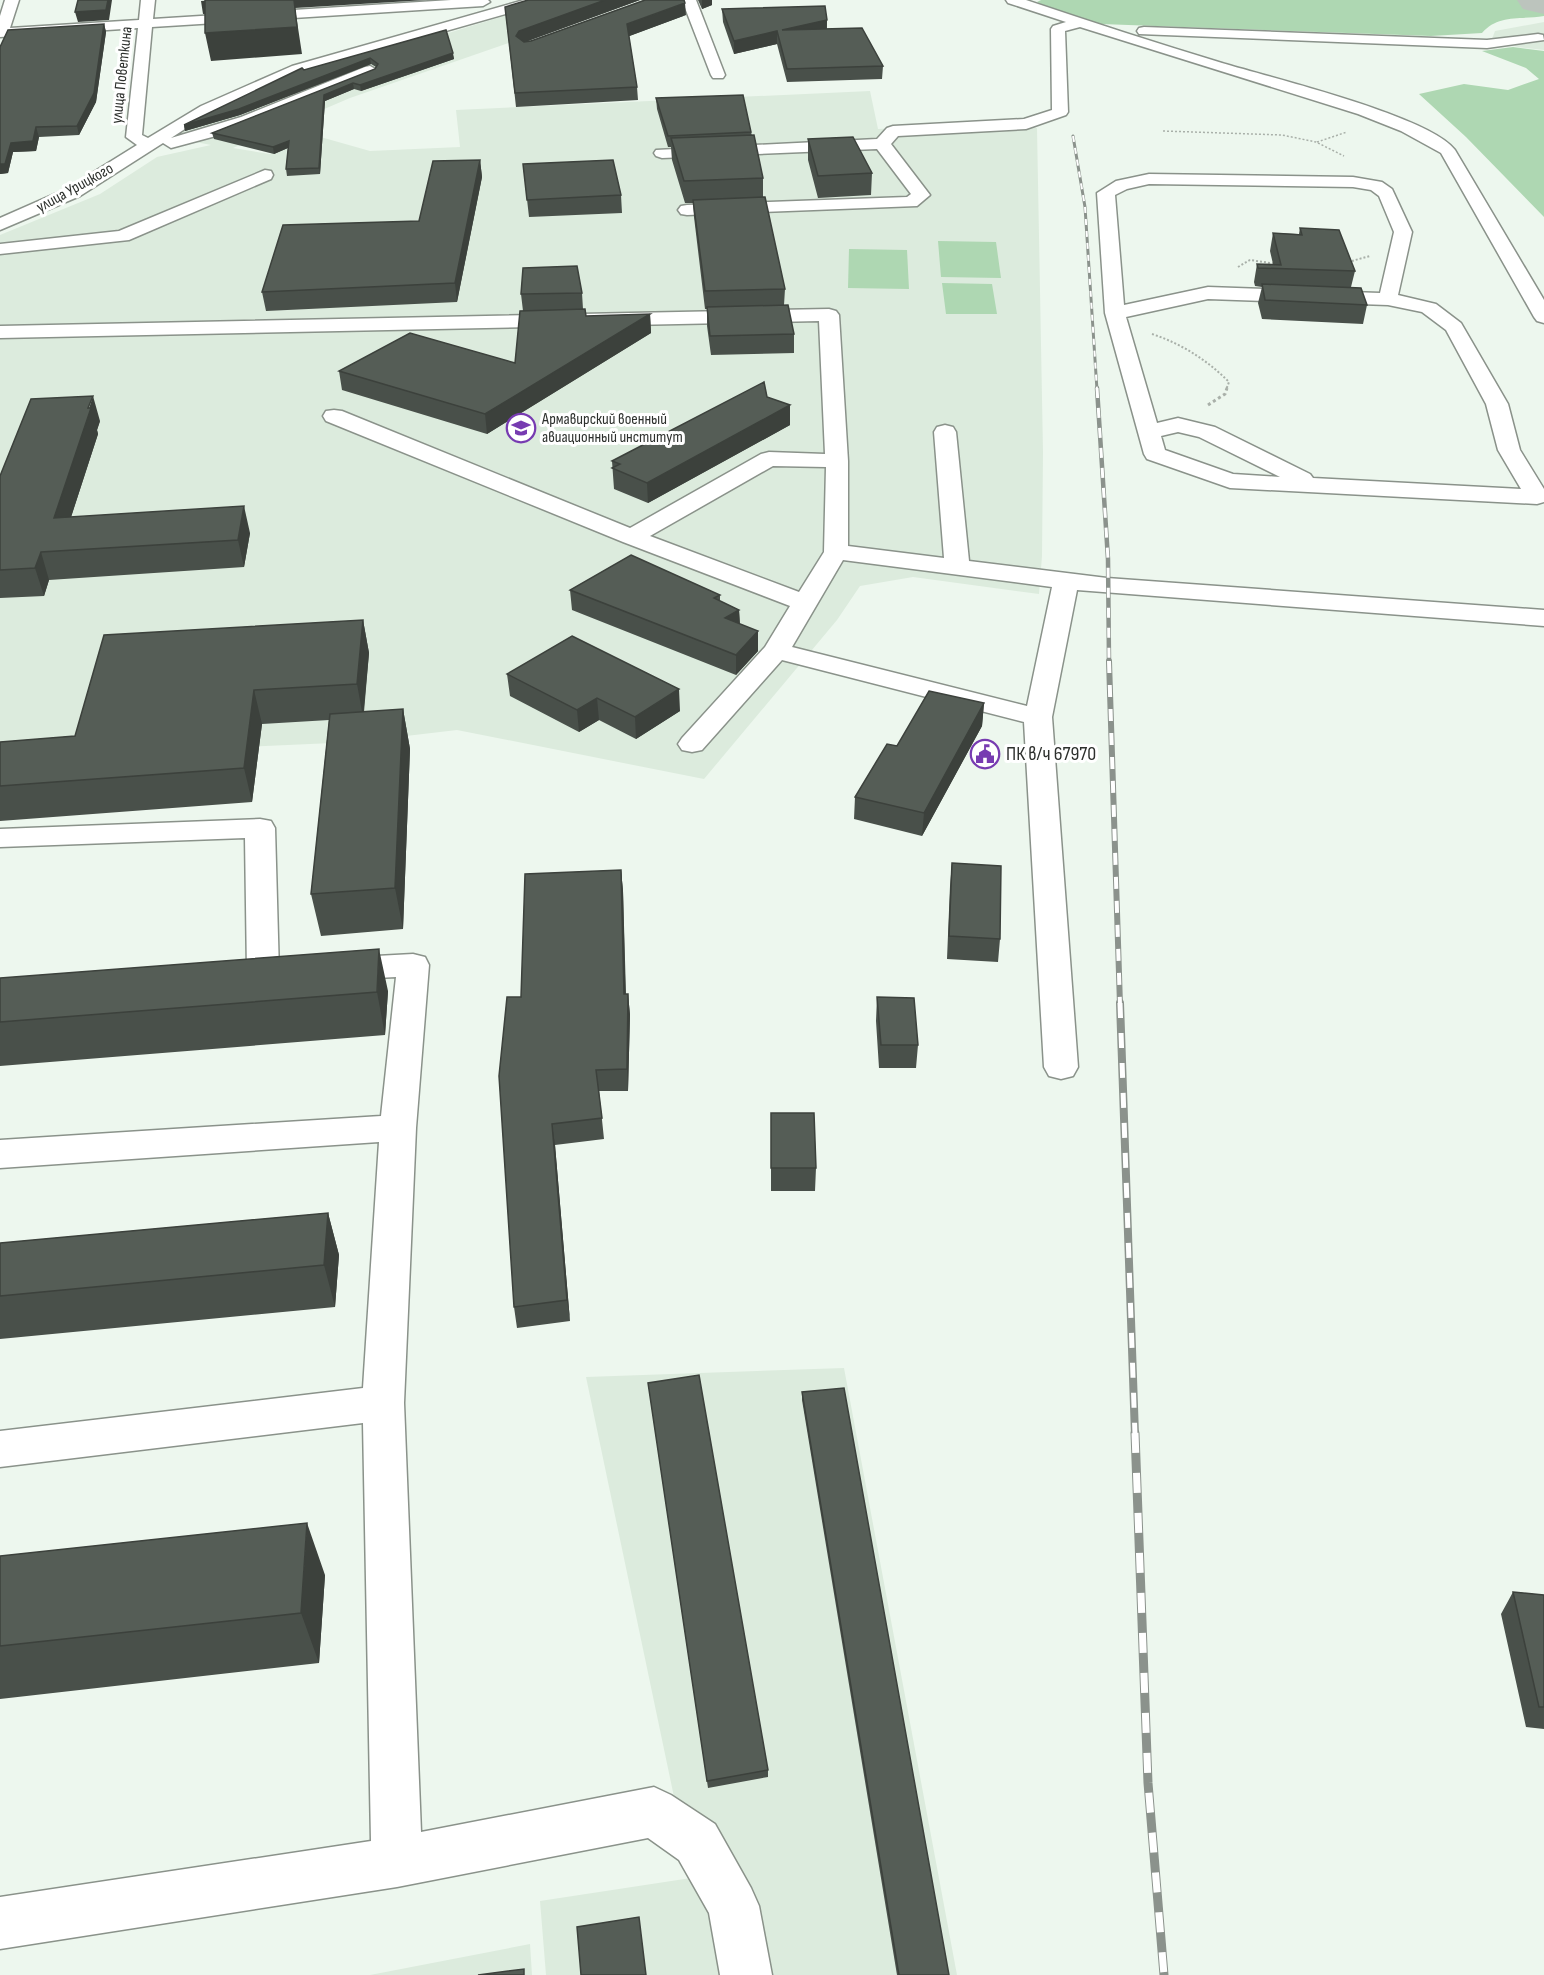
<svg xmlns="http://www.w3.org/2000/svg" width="1544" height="1975" font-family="'Sofia Sans Condensed',sans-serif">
	<rect width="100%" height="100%" fill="#edf7ee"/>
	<path fill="#dcebdd" d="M557 0 517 40 350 98 233 148 270 154 317 136 370 151 460 147 456 110 870 91 878 129 1015 122 1037 128 1043 452 1042 556 1039 594 913 577 860 586 837 620 704 779 457 730 355 742 0 758V235L100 194 157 157 211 145 170 137 268 88Z
		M1544 22V50L1518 47 1492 39 1495 31Z
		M844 1368 957 1975H546L540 1901 691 1878 586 1377Z
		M530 1944 532 1975H370Z"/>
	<path fill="#aed7b2" d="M1041 0H1518L1544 9V16C1521 20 1498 14 1482 33L1431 36 1101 24 1044 7 1037 2Z
		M1513 47 1544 51V217L1466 137 1419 94 1464 84 1508 90 1539 79 1526 68 1482 51Z
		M938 241 996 242 1001 278 941 277Z
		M849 249 907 250 909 289 848 288Z
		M942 283 992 284 997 314H946Z"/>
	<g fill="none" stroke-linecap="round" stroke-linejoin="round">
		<path fill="#bcc4bd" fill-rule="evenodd" d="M1517 0H1544V14L1523 9Z"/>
		<g stroke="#8a928a" stroke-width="3">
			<path id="minor" d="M5 0H19L10 28 139 20 141 0H155L153 19 451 0H488L490 2 483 6 152 27 142 135 148 138 201 106 292 66 524 0H546L544 3 302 72 211 112 171 138 241 117 365 67 370 66 377 70 375 73 227 133 171 148 163 143 80 196 0 230V218L68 188 137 145 126 137 138 28 0 37V16Z
				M682 0H696L725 75 723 78H713L711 75Z
				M1006 0H1026C1091 22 1156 43 1222 63 1268 77 1430 116 1455 150L1544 300V323L1537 321 1534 317 1441 153 1401 131 1358 114 1080 27 1065 31 1068 112 1066 115 1026 129 898 136 891 144 930 195 917 206 687 215 681 214 678 210 681 206 687 205 907 197 911 194 877 149 662 158 656 156 654 153 656 150 877 139 887 128 893 126 1024 119 1052 110 1051 29 1053 26 1066 22 1008 3Z
				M1144 27 1487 40 1538 34 1543 35 1544 40 1487 48 1139 34 1137 31 1139 28Z
				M265 170 271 171 273 175 271 179 129 240 0 254V244L119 231Z
				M1149 174 1353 177 1382 182 1392 189 1412 232 1398 295 1436 304 1461 323 1508 404 1520 450 1544 489V502L1537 504 1230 488 1147 459 1144 454 1105 313 1097 193 1116 181ZM1149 184 1353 187 1371 190 1379 196 1394 232 1380 293 1208 287 1124 305 1115 195 1127 189ZM1208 299 1388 305 1422 312 1446 330 1486 404 1498 450 1521 489 1313 478 1310 474 1215 427 1178 418 1157 423 1126 317ZM1178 432 1199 437 1280 477 1233 474 1165 450 1161 436Z
				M829 309 836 311 839 315 848 461V546L944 558 934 432 937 427 945 425 953 427 956 432 969 561 1107 578 1544 610V626L1077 590 1052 717 1078 1067 1073 1076 1061 1079 1049 1076 1044 1067 1024 722 782 660 702 750 692 752 682 750 678 744 682 738 765 647 790 606 623 542 326 421 323 416 326 411 334 410 342 411 630 528 761 454 769 452 825 454 819 321 0 338V326ZM773 466 826 467 824 552 799 592 650 536ZM843 560 1052 587 1027 706 792 647Z
				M260 819 271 821 275 828 279 973 275 981 263 984 251 981 247 973 245 838 0 847V829Z
				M413 954 425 957 429 965 416 1128 404 1403 421 1832 654 1787 671 1795 715 1824 751 1888 759 1906 772 1975H720L709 1913 679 1860 648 1838 397 1887 0 1949V1897L371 1841 363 1423 0 1467V1431L363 1388 379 1142 0 1168V1140L381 1116 396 977 339 980 327 977 323 969 327 961 339 958Z"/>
		</g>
		<path stroke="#a9b0a9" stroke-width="1.5" stroke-dasharray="2 2" stroke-linecap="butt" d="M1163 131 1282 135 1316 142 1344 156
			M1317 142 1347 132"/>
		<path stroke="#a9b0a9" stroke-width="2" stroke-dasharray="2 2" stroke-linecap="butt" d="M1348 262 1370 256
			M1238 267 1250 260 1277 264
			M1152 334C1182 344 1207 360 1229 382L1226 390"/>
		<path stroke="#a9b0a9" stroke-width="3" stroke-dasharray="3 3" stroke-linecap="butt" d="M1208 405 1225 394 1227 388"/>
		<use href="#minor" fill="#fff" fill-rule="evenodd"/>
		<g stroke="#8b928c" stroke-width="3">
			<path id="rail-far4" d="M1073 136 1085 207 1097 390"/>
		</g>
		<g stroke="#8b928c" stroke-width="4.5">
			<path id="rail-far3" d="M1097 388 1108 559 1109 662"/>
		</g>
		<g stroke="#8b928c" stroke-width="6">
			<path id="rail-far2" d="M1109 661 1120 1005"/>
		</g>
		<g stroke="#8b928c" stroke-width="8">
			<path id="rail-far1" d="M1120 1003 1135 1435"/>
		</g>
		<g stroke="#8b928c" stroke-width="9">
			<path id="rail" d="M1135 1433 1148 1783 1164 1975"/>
		</g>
		<use href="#rail-far4" stroke="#fff" stroke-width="2" stroke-dasharray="6" stroke-linecap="butt"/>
		<use href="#rail-far3" stroke="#fff" stroke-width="3" stroke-dasharray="10" stroke-linecap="butt"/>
		<use href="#rail-far2" stroke="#fff" stroke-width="4" stroke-dasharray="12" stroke-linecap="butt"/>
		<use href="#rail-far1" stroke="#fff" stroke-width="5" stroke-dasharray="15" stroke-linecap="butt"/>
		<use href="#rail" stroke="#fff" stroke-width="7" stroke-dasharray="20" stroke-linecap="butt"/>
	</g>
	<path fill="#49504a" d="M528 0H640L527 41 686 15 629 36 637 87 638 100 516 107 505 7Z
		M698 0H712V5L702 9Z
		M722 9 827 20V29L883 66 882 79 787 82 777 44 734 54 723 22Z
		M104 24 106 32 96 102 79 135 39 137 36 151 13 152 8 173 0 174V47Z
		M446 30 454 59 361 91 354 89 325 101 320 174 287 176 286 169 288 148 274 154 214 139 212 133 375 69 376 67 371 64 240 115 185 131 184 125 304 70Z
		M656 98 751 132 763 178V197L785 289 784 305 794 334V353L711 355 707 326V309H705L694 217 693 203H685L672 160 671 147H668L657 109Z
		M808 139 872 173 871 195 818 198 808 160Z
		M480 160 482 177 457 302 266 311 262 292 419 221Z
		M523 164 621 195 622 213 529 217Z
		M1300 228 1355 271 1351 287 1367 305 1363 324 1262 319 1258 303 1262 287 1255 286 1254 282 1257 264H1273L1270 251 1273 233 1299 234Z
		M582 293 583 309 586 316 650 314 651 333 487 434 342 390 339 371 515 363 523 311 521 294Z
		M767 397 790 405V425L648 503 614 489 612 461Z
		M100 421 97 430 98 434 71 517 250 533 244 567 49 580 44 596 0 598V476Z
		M570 590 720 595V601L739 610 740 624 758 651 736 675 572 610Z
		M363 620 369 653 364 712 403 709 410 749 403 929 321 936 311 894 329 720 262 724 252 802 0 821V742L75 736Z
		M507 674 680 711 636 739 599 720 579 732 510 696Z
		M984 703 982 726 922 836 854 819 855 797 897 746Z
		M952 863 1000 939 998 962 947 959 950 886Z
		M621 870 623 891 626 994H628L630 1015 628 1091H599L604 1139 555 1145 570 1321 517 1328 514 1307 521 997Z
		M0 978 388 991 385 1035 0 1066Z
		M877 997 918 1045 916 1068H879L876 1021Z
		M771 1113 816 1168 815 1191H771Z
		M328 1213 339 1255 335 1307 0 1339V1243Z
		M648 1383 768 1770V1777L708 1788Z
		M802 1392 949 1975H897L802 1400Z
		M0 1556 325 1575 319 1663 0 1699Z
		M1513 1592 1544 1595V1729L1526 1727 1501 1614Z"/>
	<path fill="#3c413c" d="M108 0H112L109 20 78 22 75 12Z
		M217 0H426L295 8 302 54 211 61 205 33 295 8 203 14 201 1Z
		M605 0H640L520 44 516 36 519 31Z
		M702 0H712V5L702 9Z
		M685 3 686 15 627 37V24Z
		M827 20 826 33 782 30Z
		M104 24 106 32 96 102 79 135 77 126Z
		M777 31V44L734 54V41Z
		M453 53 454 59 361 91 360 85Z
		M370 58 371 64 240 115 185 131 184 125Z
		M353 83 354 89 325 101 320 174 319 168 324 95Z
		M36 127 39 137 36 151 13 152 8 173 0 174V164L11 143Z
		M289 141 290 147 274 154 273 147Z
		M480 160 482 177 457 302 455 283Z
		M650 314 651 333 487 434 485 414Z
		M93 396 100 421 97 430 98 434 62 545 54 518Z
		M790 405V425L648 503 647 483Z
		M244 506 250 533 244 567 238 540Z
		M41 552 49 580 44 596 35 568Z
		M739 610 740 629 725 618Z
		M363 620 369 653 363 717 357 684Z
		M758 631V651L736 675V655Z
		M679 689 680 711 636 739 635 717Z
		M254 690 262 724 252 802 244 768Z
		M597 698 599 720 579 732 577 710Z
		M984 703 982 726 922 836 924 813Z
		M403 709 410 749 403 929 395 888Z
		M621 870 623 891 626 1015 624 994Z
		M379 949 388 991 385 1035 377 992Z
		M628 994 630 1015 628 1091 627 1069Z
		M552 1124 555 1145 570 1321 567 1300Z
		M328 1213 339 1255 335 1307 324 1265Z
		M307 1523 325 1575 319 1663 301 1613Z"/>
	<path fill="#555d56" stroke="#3c413c" stroke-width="1.5" d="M78 0H108L106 10 75 12Z
		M205 0H294L297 27 205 33Z
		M528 0H605L519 31 516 36 524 42 531 41 645 0H684L685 3 627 24 637 87 515 93 505 7Z
		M825 6 827 20 782 30 862 28 883 66 787 69 777 31 734 41 722 9Z
		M104 24 94 93 77 126 36 127 33 141 11 143 5 164H0V47L8 30Z
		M446 30 453 53 360 85 353 83 324 95 319 168 286 169 289 141 273 147 212 133 375 69 378 64 370 58 239 109 184 125 302 68 304 70Z
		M743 95 751 132 668 136 656 98Z
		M754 135 763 178 684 181 671 138Z
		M853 137 872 173 818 176 808 139Z
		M480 160 455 283 262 292 283 225 419 221 433 161Z
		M613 160 621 195 527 200 523 164Z
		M765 197 785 289 705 291 693 200Z
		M1300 228 1339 230 1355 271 1258 268 1257 264 1281 265 1273 233 1302 235Z
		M577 266 582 293 521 294 523 268Z
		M1262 284 1361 288 1367 305 1265 300Z
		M788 305 794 334 710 336 707 307Z
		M585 309 586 316 650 314 485 414 339 371 410 333 515 363 520 311Z
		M764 382 767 397 790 405 647 483 612 468 620 464 612 461Z
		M93 396 88 408H91L54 518 244 506 238 540 41 552 35 568 0 570V476L31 399Z
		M631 555 720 595 714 598 739 610 725 618 758 631 736 655 570 590Z
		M363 620 357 684 254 690 244 768 0 786V742L75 736 104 635Z
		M572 636 679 689 635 717 597 698 577 710 507 674Z
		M929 691 984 703 924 813 855 797 887 744 897 746Z
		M403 709 395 888 311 894 330 714Z
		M952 863 1001 866 1000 939 949 936Z
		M621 870 624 994H628L627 1069 596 1070 602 1118 552 1124 567 1300 514 1307 499 1076 507 997H521L525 874Z
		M379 949 377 992 0 1022V978Z
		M877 997 914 998 918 1045H881Z
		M771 1113H814L816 1168H771Z
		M328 1213 324 1265 0 1296V1243Z
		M699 1375 768 1770 707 1781 648 1383Z
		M844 1388 949 1975H899L802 1392Z
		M307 1523 301 1613 0 1646V1556Z
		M1513 1592 1544 1595V1707H1539Z
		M639 1917 646 1975H581L577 1927Z
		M524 1969V1975H478Z"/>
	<defs>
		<g id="university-ring" transform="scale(1.5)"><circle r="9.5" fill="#fff" stroke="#773bb1" stroke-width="1.5"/><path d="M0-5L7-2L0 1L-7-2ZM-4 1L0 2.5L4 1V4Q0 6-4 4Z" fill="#773bb1"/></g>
		<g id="civic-ring" transform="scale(1.5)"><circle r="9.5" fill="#fff" stroke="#773bb1" stroke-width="1.5"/><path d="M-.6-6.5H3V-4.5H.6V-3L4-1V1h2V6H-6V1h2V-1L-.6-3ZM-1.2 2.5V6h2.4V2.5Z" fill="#773bb1"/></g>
	</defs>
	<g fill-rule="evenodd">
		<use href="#university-ring" x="521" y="428"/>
		<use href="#civic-ring" x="985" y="754"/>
	</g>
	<g text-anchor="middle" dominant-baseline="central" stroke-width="6" stroke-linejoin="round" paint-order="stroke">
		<g font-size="16" fill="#2d302d" stroke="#fff">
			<text transform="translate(122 75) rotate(-84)">улица Поветкина</text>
			<text transform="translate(75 188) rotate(-29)">улица Урицкого</text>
		</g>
		<g font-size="16" fill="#2d302d" stroke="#fff" text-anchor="start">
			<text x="542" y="419">Армавирский военный<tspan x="542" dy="18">авиационный институт</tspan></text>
		</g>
		<g font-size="20" fill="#2d302d" stroke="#fff" text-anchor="start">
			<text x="1006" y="754">ПК в/ч 67970</text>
		</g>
	</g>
</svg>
